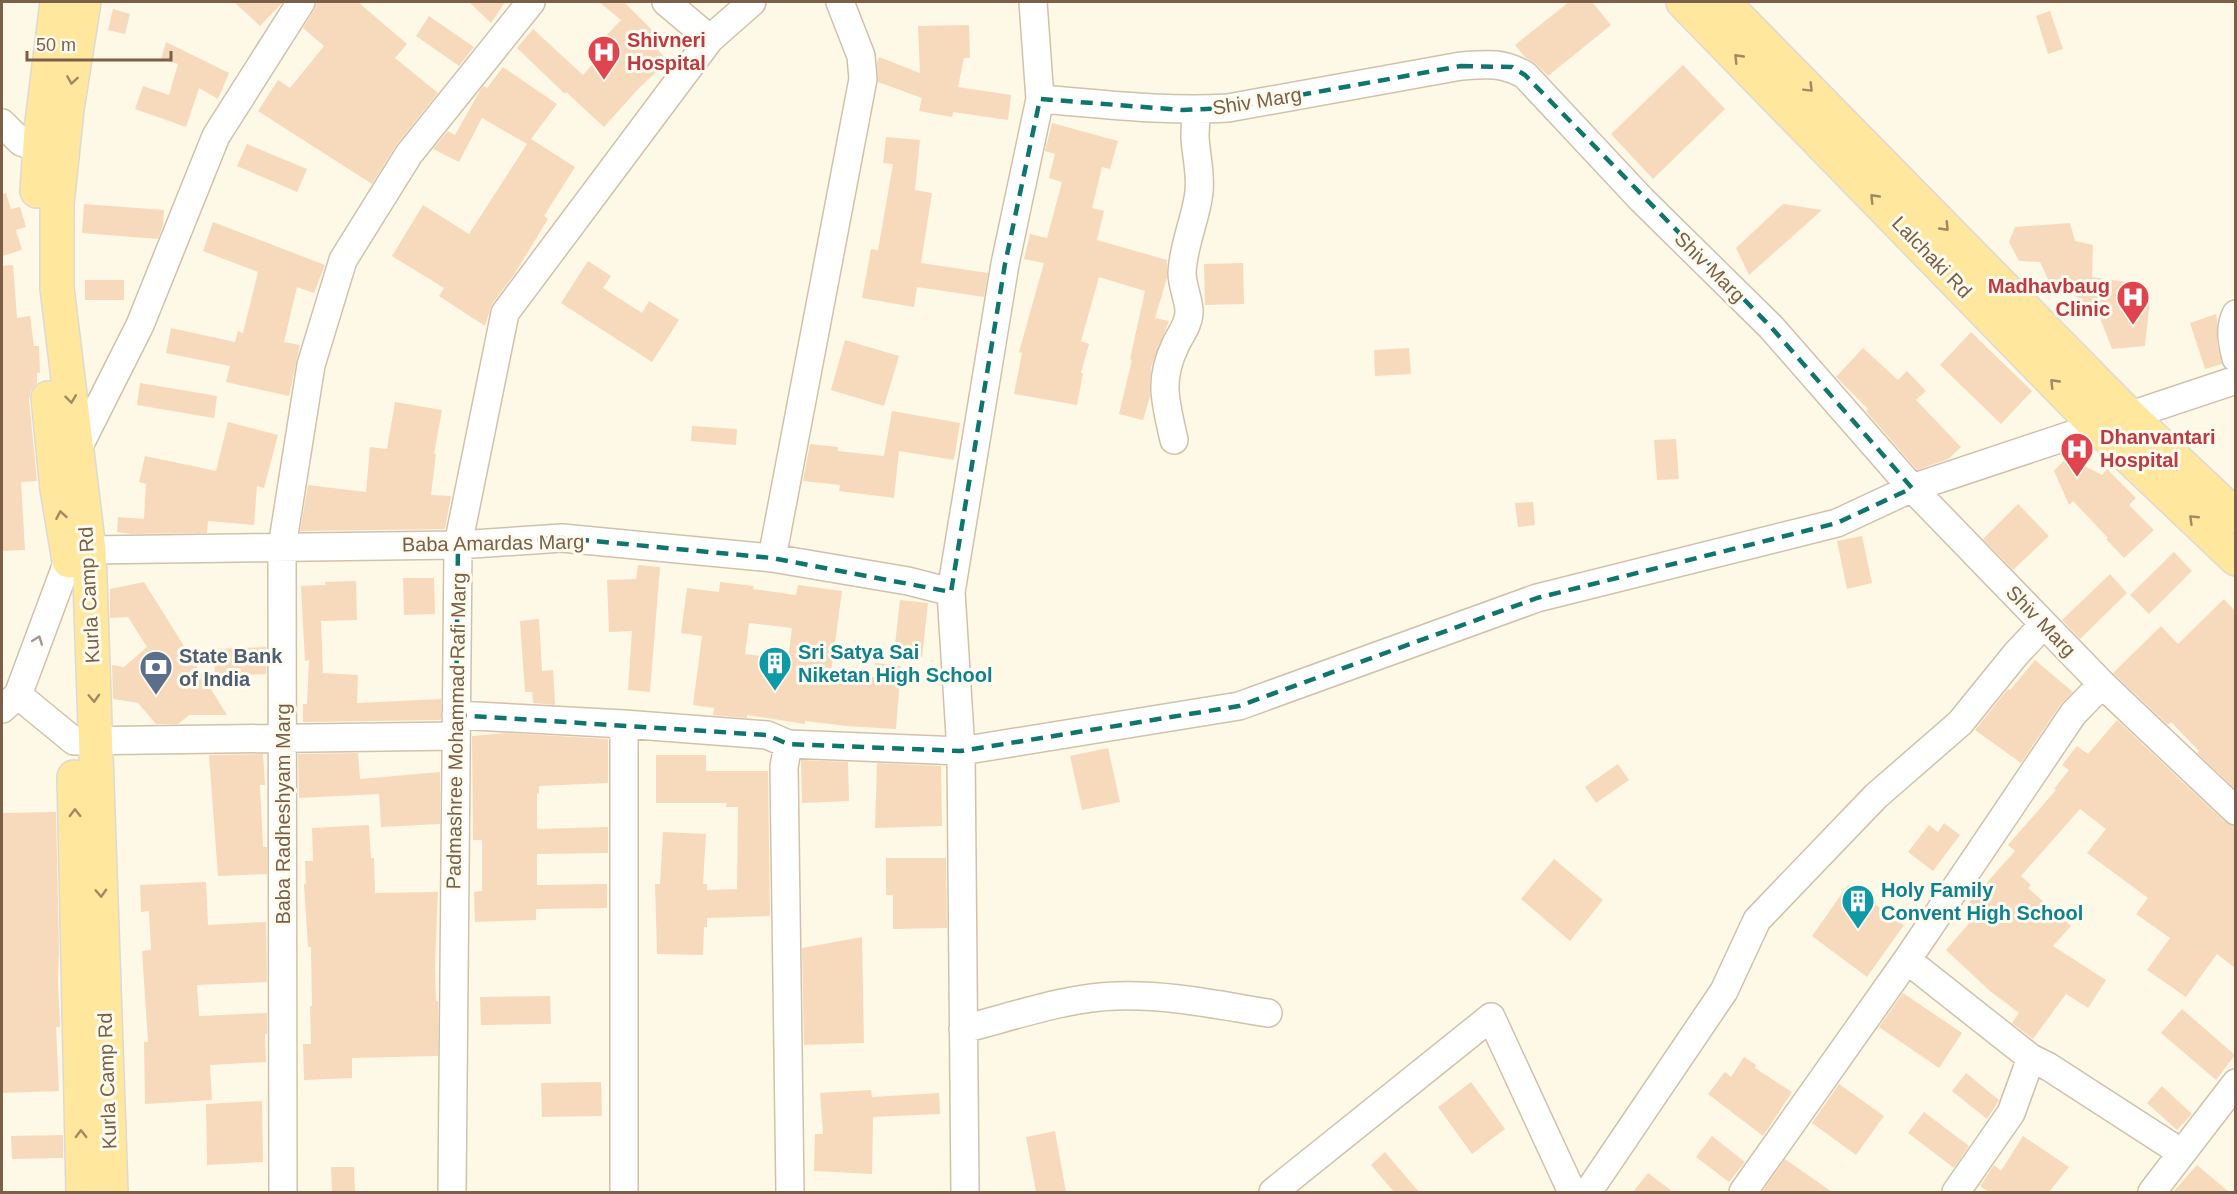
<svg xmlns="http://www.w3.org/2000/svg" width="2237" height="1194" font-family="Arial,sans-serif">
	<rect width="100%" height="100%" fill="#fef8e6"/>
	<path fill="#f7dabb" fill-rule="evenodd" d="M234 2H283L260 26Z
		M317 2H358L407 44 395 58 438 93 397 144 372 184 258 111 278 80 290 88 324 46 303 28 314 10Z
		M469 2H505L491 23Z
		M599 2H624L665 43 658 50 668 61 640 87 604 127 566 92 565 94 517 48 533 29 583 75 604 51 598 44 621 20Z
		M1569 2H1592L1611 25 1548 76 1536 64 1525 57 1515 45Z
		M113 9 130 14 125 34 108 30Z
		M2050 11 2063 49 2048 54 2036 16Z
		M429 16 474 47 459 66 416 36Z
		M969 25 970 58H964L958 87 1011 95 1008 120 953 112 952 117 919 111 922 98 878 82 877 63 879 57 920 73 918 26Z
		M166 42 229 73 218 99 199 88 186 127 135 109 143 86 169 95 178 64 161 59Z
		M1683 65 1725 109 1653 179 1611 134Z
		M503 67 557 104 531 139 575 167 544 216 548 219 515 273 492 304 485 326 439 296 444 288 392 256 423 205 469 234 527 144 482 118 459 162 433 149 448 131 455 135 481 89 484 86 487 88Z
		M1052 123 1118 141 1110 169 1102 167 1092 208 1104 211 1097 240 1167 260V278L1155 318 1169 321 1151 367 1150 396 1143 420 1119 414 1132 360 1130 359 1145 291 1099 277 1081 341 1089 344 1081 373H1083L1077 405 1014 394 1022 353 1019 352 1044 263 1024 259 1030 234 1047 238 1062 182 1049 178 1055 154 1045 151Z
		M886 137 920 140 915 190 932 193 921 263 988 273 984 297 917 287 914 307 862 298 871 249 878 250 893 164 883 163Z
		M247 144 307 169 297 192 237 166Z
		M6 193 11 209 20 207 26 227 16 230 22 250 2 256V194Z
		M84 204 164 210 163 225 158 239 82 233Z
		M1783 204 1822 210 1749 275 1736 248Z
		M213 222 325 265 314 293 297 287 284 342 300 345 289 396 226 382 230 366 166 353 171 328 235 342 238 331 243 333 258 272 203 251Z
		M2070 223 2075 241 2093 245 2092 277 2132 283 2135 297 2150 299 2145 346 2112 349 2099 315 2085 312 2076 296 2052 288 2040 262 2019 261 2009 242 2015 227Z
		M588 261 611 276 603 288 642 313 649 301 679 320 652 362 561 303Z
		M1243 263 1244 304 1205 305 1204 264Z
		M13 265 17 318 30 316 34 346H39L40 373H37V383L31 391 29 400 37 481 21 482 25 550 2 551V266Z
		M85 280H124V300H85Z
		M2216 314 2217 320V343L2222 364 2205 369 2190 323Z
		M1971 332 2032 391 2001 424 1940 365Z
		M845 340 899 356 884 406 831 390Z
		M1409 348 1411 374 1375 376 1374 350Z
		M1863 348 1898 380 1907 371 1926 391 1916 400 1961 447 1948 459 1917 470 1866 411 1868 409 1836 377Z
		M140 383 217 396 214 418 137 405Z
		M395 402 442 410 434 454H436L431 495 451 496 445 529 300 531 308 485 366 492 370 447 387 449Z
		M892 411 960 423 954 460 899 451 894 498 839 491 840 485 803 481 810 444 838 447V451L884 456Z
		M228 422 278 435 264 488 257 486 254 525 208 521 207 533 131 534 117 532 118 517 144 519 146 484 139 482 145 456 216 471Z
		M692 426 737 429 736 445 691 441Z
		M1676 439 1679 479 1657 480 1654 440Z
		M2067 457 2102 475 2107 469 2136 498 2129 505 2154 530 2124 558 2106 539 2108 538 2073 501 2069 505 2054 471Z
		M1533 502 1535 525 1518 527 1515 503Z
		M2018 504 2049 536 2013 570 1983 539Z
		M1862 536 1872 583 1847 589 1837 541Z
		M2174 552 2192 571 2149 614 2130 595Z
		M638 565 660 567 650 692 628 690 632 631 609 632 607 580 636 579Z
		M2110 574 2127 593 2080 639 2062 620Z
		M403 578H434L435 614 404 615Z
		M356 581 357 620 321 621 323 673 358 675 357 703 441 699V720L303 722V704H307L309 660 305 661 301 586 325 585V582Z
		M144 582 227 715H189L178 724H156L138 703 113 699 112 665 124 667 147 647 128 617 110 618V589Z
		M720 582 754 586 753 589 796 595 798 585 842 591 831 672 874 677 875 663 901 666 896 729 847 726 805 721V724L747 715V718L713 715 714 708 693 705 702 636 681 633 687 588 719 592ZM749 623 792 628 788 659 745 654Z
		M2224 599 2235 611V789L2197 753 2199 751 2171 722 2168 725 2113 673 2161 626 2178 644Z
		M900 600 928 603 922 657 894 654Z
		M539 619 542 671 553 670 555 705 533 703 532 692H525L520 621Z
		M266 647V674L215 676 214 649Z
		M2035 660 2073 692 2060 705 2021 763 1975 730 2008 689 2010 690Z
		M2117 720 2225 822 2235 826V968L2217 954 2186 997 2147 970 2170 938 2136 914 2148 898 2087 853 2106 829 2080 809 2021 876 2031 885 2028 888 2071 926 2053 946 2106 980 2088 1008 2066 994 2033 1039 2012 1023 2019 1013 1990 991 1946 950 1977 914 1967 905 2015 851 2008 845 2056 790 2054 789 2069 770 2062 765 2077 746 2088 754Z
		M507 733 608 739V783L539 786V793L537 794V829L608 827V853L537 854V885L607 884V908L536 909V920L475 922 474 892 482 891V840H473L472 736Z
		M1108 748 1120 802 1082 810 1070 756Z
		M358 753 360 779 440 772V824L381 827 379 794 299 798 298 754Z
		M263 754 265 785H260L263 847H267V874L218 876 209 755Z
		M656 755H706V771H768L770 916 707 918V927H704L703 955 657 954 655 884H660L663 832 706 834 703 884H707V890L737 889 738 807H726V803H656Z
		M801 760 848 762 849 801 802 803Z
		M877 763 941 766 942 826 875 828Z
		M1618 764 1629 780 1596 803 1585 787Z
		M56 812 59 949 58 980 60 1027H56L59 1091 2 1093V978H3V949H2V813Z
		M1944 823 1960 835 1933 871 1908 852 1929 825 1938 832Z
		M369 825 371 858H374L375 893 438 892 435 967 436 1001H438V1056L352 1058V1078L304 1080 303 1044H311L310 1006H312L311 947H308L304 884H306L305 861H313L312 828Z
		M886 858H946L947 928 893 929V895H886Z
		M1554 859 1603 900 1570 941 1521 899Z
		M206 882 208 925 266 922 267 982 197 985 199 1016 267 1013V1034H265L266 1062 210 1065 212 1100 145 1104 144 1042H148L142 951 151 950 149 911 141 912 140 885Z
		M1848 885 1904 925 1867 977 1812 936Z
		M862 937 864 1043 804 1045 802 948Z
		M1903 993 1962 1033 1939 1068 1879 1027Z
		M550 996 551 1024 481 1025 480 997Z
		M2182 1009 2235 1055 2216 1080 2161 1033Z
		M1744 1057 1756 1065 1755 1068 1792 1092 1763 1136 1708 1094 1725 1072 1731 1077Z
		M1966 1073 1999 1100 1987 1119 1952 1091Z
		M601 1082 602 1116 542 1117 541 1083Z
		M1471 1082 1505 1129 1472 1154 1438 1107Z
		M1839 1084 1884 1116 1856 1155 1812 1123Z
		M2162 1086 2192 1114 2177 1130 2147 1103Z
		M871 1090 872 1097 939 1093 940 1114 873 1117 872 1174 814 1171 815 1134H823L820 1093Z
		M262 1101 263 1162 207 1165 206 1104Z
		M1924 1112 1969 1146 1954 1168 1908 1133Z
		M1055 1131 1066 1192H1036L1026 1137Z
		M63 1135V1158L12 1159 11 1136Z
		M1712 1136 1745 1162 1729 1182 1696 1157Z
		M2023 1136 2069 1167 2049 1192H1989L1980 1186 1994 1165 2001 1171Z
		M1385 1152 1419 1192H1394L1371 1165Z
		M1785 1159 1832 1192H1762Z
		M2197 1165 2229 1192H2173Z
		M331 1167H354L355 1192H332Z
		M1648 1173 1673 1192H1633Z"/>
	<g fill="none" stroke-linecap="round" stroke-linejoin="round">
		<g stroke="#d2c1aa" stroke-width="30">
			<path id="minor" d="M666 2 710 39
				M1033 2 1040 99 1005 264 951 592 961 751 1239 706 1537 598 1837 523 1912 488 2236 380
				M1040 99C1103 104 1166 112 1228 108L1461 66C1487 64 1502 62 1525 75L1642 200 1771 327 1912 488 2102 684 2236 811
				M2 123 21 142 40 149
				M2236 314C2229 329 2232 342 2236 358
				M1174 440C1166 403 1158 382 1175 346 1180 334 1188 327 1189 313 1190 303 1182 286 1182 273 1183 245 1196 219 1199 192 1201 173 1196 156 1195 137 1195 128 1196 119 1196 110
				M77 450 140 325 216 136 301 2
				M772 558 863 79 861 56 840 2
				M18 695 74 741 456 736
				M2 709 18 695 69 558 89 550 458 545 562 538 772 558 908 581 951 592
				M456 715 624 724 767 735 788 744 961 751 965 1192
				M624 724V1192
				M788 744 784 767 790 1192
				M1907 960 2031 1058
				M963 1029C1011 1017 1068 997 1116 996 1167 994 1218 1005 1268 1013
				M283 1192 282 547 311 365 343 260 409 154 531 2
				M452 1192 458 545 505 313 710 39 752 2
				M1273 1192 1491 1017 1572 1192
				M1588 1192 1724 991 1757 920 1876 796 1960 723 2016 654 2044 624
				M1743 1192 1907 960 2073 714 2102 684
				M1956 1192 2011 1113 2031 1058 2049 1067 2182 1153
				M2152 1192 2236 1083"/>
		</g>
		<g stroke="#dfd9d3" stroke-width="36">
			<path id="major" d="M84 2 67 109 57 204V288L89 550 111 1192
				M1683 2 2096 426 2236 559
				M1723 2 2130 416 2236 516
				M37 191 41 130 57 2
				M48 398 57 489 69 561
				M74 777 83 1192"/>
		</g>
		<use href="#minor" stroke="#fff" stroke-width="27"/>
		<use href="#major" stroke="#ffe79d" stroke-width="33"/>
	</g>
	<defs><path id="oneway-chevron" d="M-2-3.5L2.5 0L-2 3.5" fill="none" stroke-width="1.6" stroke-linecap="round" stroke-linejoin="round" transform="scale(1.5)"/></defs>
	<g stroke="#a38861">
		<use href="#oneway-chevron" transform="translate(1738 58) rotate(-134)"/>
		<use href="#oneway-chevron" transform="translate(72 80) rotate(99)"/>
		<use href="#oneway-chevron" transform="translate(1809 88) rotate(45)"/>
		<use href="#oneway-chevron" transform="translate(1874 198) rotate(-134)"/>
		<use href="#oneway-chevron" transform="translate(1945 227) rotate(46)"/>
		<use href="#oneway-chevron" transform="translate(2054 383) rotate(-134)"/>
		<use href="#oneway-chevron" transform="translate(71 399) rotate(83)"/>
		<use href="#oneway-chevron" transform="translate(61 515) rotate(-100)"/>
		<use href="#oneway-chevron" transform="translate(2193 519) rotate(-136)"/>
		<use href="#oneway-chevron" transform="translate(94 698) rotate(88)"/>
		<use href="#oneway-chevron" transform="translate(75 813) rotate(-91)"/>
		<use href="#oneway-chevron" transform="translate(101 893) rotate(88)"/>
		<use href="#oneway-chevron" transform="translate(81 1134) rotate(-91)"/>
	</g>
	<use stroke="#a99887" href="#oneway-chevron" transform="translate(38 640) rotate(-70)"/>
	<path fill="none" stroke="#0f766e" stroke-width="4.5" stroke-dasharray="12 8" stroke-linejoin="round" d="M1461 66 1512 67 1525 75 1771 327 1912 488 1837 523 1537 598 1239 706 961 751 788 744 767 735 456 715 458 545 562 538 772 558 951 592 1005 264 1040 99 1182 110 1228 108Z"/>
	<defs>
		<g id="hospital-pin" transform="scale(1.725)"><path d="M0 17L-7.5 6A9.5 9.5 0 1 1 7.5 6Z" fill="#e0444e" stroke="#fffbef"/><path d="M-5-5h3v3.5h4V-5h3V5h-3V1.5h-4V5h-3Z" fill="#fff"/></g>
		<g id="building-pin" transform="scale(1.725)"><path d="M0 17L-7.5 6A9.5 9.5 0 1 1 7.5 6Z" fill="#0f9aa8" stroke="#fffbef"/><path d="M-4-6H4V6H1V3H-1V6H-4ZM-2.5-4.3h1.7v1.8h-1.7ZM.8-4.3h1.7v1.8H.8ZM-2.5-1h1.7V.8h-1.7ZM.8-1h1.7V.8H.8Z" fill="#fff"/></g>
		<g id="bank-pin" transform="scale(1.725)"><path d="M0 17L-7.5 6A9.5 9.5 0 1 1 7.5 6Z" fill="#5c6f8a" stroke="#fffbef"/><path d="M-6-4H6V4H-6ZM0-2.3a2.3 2.3 0 1 0 0 4.6a2.3 2.3 0 1 0 0-4.6Z" fill="#fff"/></g>
	</defs>
	<g fill-rule="evenodd">
		<use href="#hospital-pin" x="604" y="52"/>
		<use href="#hospital-pin" x="2133" y="297"/>
		<use href="#hospital-pin" x="2077" y="449"/>
		<use href="#building-pin" x="775" y="663"/>
		<use href="#bank-pin" x="156" y="667"/>
		<use href="#building-pin" x="1858" y="901"/>
	</g>
	<g text-anchor="middle" dominant-baseline="central" stroke-width="6" stroke-linejoin="round" paint-order="stroke">
		<g font-size="20" font-weight="bold" fill="#be3a42" stroke="#fffbef" text-anchor="start">
			<text x="627" y="40">Shivneri<tspan x="627" dy="23">Hospital</tspan></text>
			<text x="2110" y="286" text-anchor="end">Madhavbaug<tspan x="2110" dy="23">Clinic</tspan></text>
			<text x="2100" y="437">Dhanvantari<tspan x="2100" dy="23">Hospital</tspan></text>
		</g>
		<g font-size="20" fill="#7b6047" stroke="#fffbef">
			<text transform="translate(1257 101) rotate(-9)">Shiv Marg</text>
			<text transform="translate(1932 257) rotate(46)">Lalchaki Rd</text>
			<text transform="translate(1710 267) rotate(45)">Shiv Marg</text>
			<text transform="translate(493 543) rotate(-1)">Baba Amardas Marg</text>
			<text transform="translate(89 595) rotate(-93)">Kurla Camp Rd</text>
			<text transform="translate(2041 621) rotate(46)">Shiv Marg</text>
			<text transform="translate(456 731) rotate(-89)">Padmashree Mohammad Rafi Marg</text>
			<text transform="translate(283 814) rotate(-90)">Baba Radheshyam Marg</text>
			<text transform="translate(107 1081) rotate(-92)">Kurla Camp Rd</text>
		</g>
		<g font-size="20" font-weight="bold" fill="#0d838f" stroke="#fffbef" text-anchor="start">
			<text x="798" y="652">Sri Satya Sai<tspan x="798" dy="23">Niketan High School</tspan></text>
			<text x="1881" y="890">Holy Family<tspan x="1881" dy="23">Convent High School</tspan></text>
		</g>
		<g font-size="20" font-weight="bold" fill="#4e5e75" stroke="#fffbef" text-anchor="start">
			<text x="179" y="656">State Bank<tspan x="179" dy="23">of India</tspan></text>
		</g>
	</g>
	<rect width="2237" height="1194" fill="none" stroke="#7b6047" stroke-width="6"/>
	<path d="M27 51v9h144v-9" fill="none" stroke="#7b6047" stroke-width="3"/>
	<text x="36" y="51" font-size="18" fill="#7b6047" stroke="#fffbef" stroke-width="4.5" paint-order="stroke">50 m</text>
</svg>
